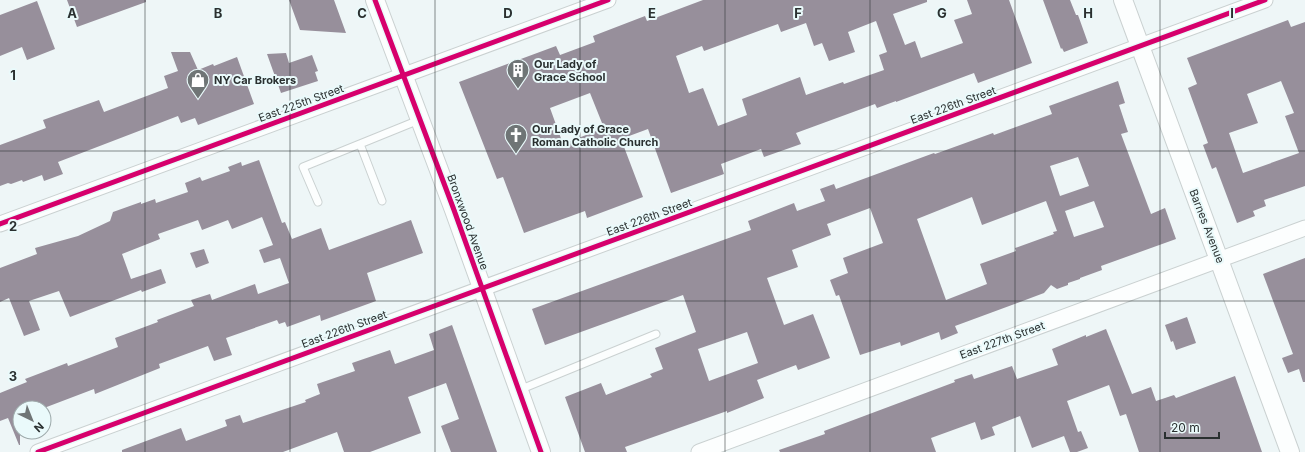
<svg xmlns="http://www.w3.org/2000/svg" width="1305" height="452" font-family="Inter,sans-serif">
	<rect width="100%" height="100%" fill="#eef6f7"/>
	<path fill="#978f9b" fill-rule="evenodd" d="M67 0H146V2L77 27Z
		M289 0H334L346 33 300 30Z
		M703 0H927V2L893 14 905 45 915 41 921 58 963 43 954 20 972 14 967 0H1009L1032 63 978 83 974 73 896 102V101L877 108 875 104 796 133 801 144 764 157 761 149 721 164 724 174 671 193 648 129 621 139 643 197 587 218 585 211 524 233 503 177 497 179 459 82 556 46 560 55 595 42 593 36 645 16 647 21ZM876 21 887 52 879 55 884 70 844 84 843 82 806 95 800 77 742 99 747 115 718 126 703 88 689 93 676 56 702 46 704 51 778 24 781 32 806 23 814 46 822 43 829 61 855 52 848 32ZM590 93 604 128 563 144 550 108Z
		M1043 0H1070L1076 15H1078L1088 43 1064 52 1062 48 1061 49Z
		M37 1 55 49 27 60 22 47 0 56V15Z
		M1288 20 1291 27 1305 22V186L1264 200 1266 206 1253 211 1255 216 1237 223 1216 167 1212 169 1203 145 1208 143 1188 88 1197 84 1187 58ZM1281 81 1294 113 1285 116 1299 153 1243 173 1229 133 1258 123 1247 94Z
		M171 52H190L198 70 213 64 214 66 237 57 254 104 198 125 195 118 181 123 178 116 58 162 63 174 44 181 42 175 23 182 22 180 11 184 8 183 0 186V145L46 128 43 120 99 100 104 112 168 88 164 76 178 71Z
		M286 53 289 63 312 55 318 71 315 72 318 81 281 93 267 54Z
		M1118 81 1125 103 1119 105 1128 132 1121 134 1151 214 1165 208 1176 239 1101 266 1102 270 1080 278V279L1068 283V285L1057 289 1051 285 1044 293 955 326 958 333 941 340 939 332 901 346 900 342 860 355 839 295 836 296 830 280 848 273 843 258 883 243 870 208 827 224 831 235 792 250 798 267 767 278 784 325 813 314 830 358 798 370 796 365 757 380 764 398 727 413V411L625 447 627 452H585L565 397 601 383 606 395 652 377 650 374 663 369 655 348 696 332 683 295 545 345 532 309 751 230 748 221 794 203 797 211 825 201 820 189 834 184 836 189 934 153 935 154 993 133 994 135 1052 114 1049 106ZM1078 157 1089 186 1060 196 1050 166ZM972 197 982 225 1046 201 1057 231 1053 232 1054 234 1015 248 1016 251 980 264 987 284 946 300 917 219ZM1094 201 1104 227 1074 237 1065 211ZM747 332 758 363 709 381 698 349Z
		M259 160 282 223 285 222 292 239 321 228 329 250 411 220 423 253 367 273 376 301 321 321 320 315 287 327 285 322 279 324 277 320 226 338 232 355 214 361 208 346 159 364 160 368 95 394 94 389 44 408H20V445H19L8 418 0 421V393L27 382 25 379 67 363 68 366 118 347 115 338 158 322 157 320 194 306 191 300 210 294 212 300 255 284 258 294 289 283 280 258 264 263 259 250 273 245 262 217 232 229 228 220 202 230 198 220 158 234 160 239 122 254 131 279 161 269 166 283 142 292 141 290 70 317 59 291 29 301 40 330 24 336 9 298 0 302V268L37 254 35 248 78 236 110 221 113 212 141 202V204L155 199 156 203 188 192 185 183 200 177 202 181 230 171 228 167 241 162 242 166Z
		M204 249 209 263 196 268 190 253Z
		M1305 258V382H1303L1299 369 1288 373 1282 358 1293 354 1263 274Z
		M1187 317 1196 343 1176 350 1173 341 1171 342 1165 325Z
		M452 325 497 452H451L441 426 459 419 446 383 408 397 421 433 370 452H344L337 432 283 452H122V450L181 428 186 441 227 426 225 420 240 415 243 423 306 402 305 400 320 394 317 384 355 371 352 363 390 350 395 364 434 350 429 334Z
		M1106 329 1132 394 1151 387 1156 401 1174 395 1176 398 1235 376 1262 452H1139L1126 414 1120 416 1109 385 1067 401 1078 432 1081 431 1088 448 1077 452H1070L1064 436 1032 448 1020 416 992 427 995 435 981 440 975 422 931 438 936 452H780L779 450 825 434 824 431 955 382 954 380 972 374 974 379 1012 366 1017 379 1058 365 1052 349 1086 335V337Z"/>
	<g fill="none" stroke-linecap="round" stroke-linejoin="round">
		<g stroke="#cad1d1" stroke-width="9">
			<path id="service" d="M360 144 382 201
				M318 202 303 167 419 120
				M519 390 656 334"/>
		</g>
		<g stroke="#cad1d1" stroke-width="17">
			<path id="minor" d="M0 224 608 0
				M38 452 1265 0
				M699 452 1305 228"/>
		</g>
		<g stroke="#cad1d1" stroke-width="20">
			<path id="tertiary" d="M375 0 454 210 541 452
				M1123 0 1290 452"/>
		</g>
		<use href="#service" stroke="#fcfefe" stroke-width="7"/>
		<use href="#minor" stroke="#fcfefe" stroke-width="15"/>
		<use href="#tertiary" stroke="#fcfefe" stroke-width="18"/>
		<g stroke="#eafafb" stroke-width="8">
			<path id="cycleway" d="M375 0 454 210 541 452
				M0 224 608 0
				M38 452 1265 0"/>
		</g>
		<use href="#cycleway" stroke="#d6006c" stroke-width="5"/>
	</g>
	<path fill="none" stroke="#2a3030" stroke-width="1" stroke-opacity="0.55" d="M145 0V452M290 0V452M435 0V452M580 0V452M725 0V452M870 0V452M1015 0V452M1160 0V452M0 151H1305M0 301H1305"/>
	<defs>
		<g id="building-pin" transform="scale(1.15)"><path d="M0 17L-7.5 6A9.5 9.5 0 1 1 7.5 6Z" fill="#6f7576" stroke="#eafafb"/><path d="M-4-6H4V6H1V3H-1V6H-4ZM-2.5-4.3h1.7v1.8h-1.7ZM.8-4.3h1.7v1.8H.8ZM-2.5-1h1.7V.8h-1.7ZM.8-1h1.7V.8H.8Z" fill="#fff"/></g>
		<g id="shop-pin" transform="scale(1.15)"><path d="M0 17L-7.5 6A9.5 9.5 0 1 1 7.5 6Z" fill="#6f7576" stroke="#eafafb"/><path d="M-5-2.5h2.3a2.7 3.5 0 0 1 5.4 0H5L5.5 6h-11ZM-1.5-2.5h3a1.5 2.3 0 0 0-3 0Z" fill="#fff"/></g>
		<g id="church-pin" transform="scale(1.15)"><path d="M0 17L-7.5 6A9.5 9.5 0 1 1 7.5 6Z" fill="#6f7576" stroke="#eafafb"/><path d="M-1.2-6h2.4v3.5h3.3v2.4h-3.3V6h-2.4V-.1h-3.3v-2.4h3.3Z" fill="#fff"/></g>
	</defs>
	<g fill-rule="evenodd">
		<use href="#building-pin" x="518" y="70"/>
		<use href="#shop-pin" x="198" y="80"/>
		<use href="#church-pin" x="516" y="135"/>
	</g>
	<g text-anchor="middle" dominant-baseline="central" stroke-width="4" stroke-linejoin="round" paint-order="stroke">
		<g font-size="11" font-weight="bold" fill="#2a3030" stroke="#eafafb" text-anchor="start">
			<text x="534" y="64">Our Lady of<tspan x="534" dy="13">Grace School</tspan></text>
			<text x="214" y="80">NY Car Brokers</text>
			<text x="532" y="129">Our Lady of Grace<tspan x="532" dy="13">Roman Catholic Church</tspan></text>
		</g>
		<g font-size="11" fill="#2a3030" stroke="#eafafb">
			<text transform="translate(301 103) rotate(-20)">East 225th Street</text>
			<text transform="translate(953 105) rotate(-20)">East 226th Street</text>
			<text transform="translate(649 217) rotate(-20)">East 226th Street</text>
			<text transform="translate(468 222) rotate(70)">Bronxwood Avenue</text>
			<text transform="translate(1207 226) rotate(69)">Barnes Avenue</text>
			<text transform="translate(344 329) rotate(-20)">East 226th Street</text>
			<text transform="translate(1002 340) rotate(-20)">East 227th Street</text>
		</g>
	</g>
	<g font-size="13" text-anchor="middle" font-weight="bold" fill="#2a3030" stroke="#eafafb" stroke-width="4" stroke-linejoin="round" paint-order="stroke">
		<text x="72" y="18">A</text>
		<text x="218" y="18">B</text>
		<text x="362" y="18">C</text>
		<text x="508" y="18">D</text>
		<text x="652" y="18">E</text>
		<text x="798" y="18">F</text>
		<text x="942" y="18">G</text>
		<text x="1088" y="18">H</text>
		<text x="1232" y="18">I</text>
		<text x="13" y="80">1</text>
		<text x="13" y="231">2</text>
		<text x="13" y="381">3</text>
	</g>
	<g transform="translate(32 420) rotate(137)"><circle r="19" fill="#eafafb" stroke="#9da9aa"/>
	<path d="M0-3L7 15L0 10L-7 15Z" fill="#6f7576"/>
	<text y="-6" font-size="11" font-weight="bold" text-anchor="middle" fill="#2a3030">N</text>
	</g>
	<path d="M1165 432v6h54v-6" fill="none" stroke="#2a3030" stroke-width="2"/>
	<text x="1171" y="432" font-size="12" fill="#2a3030" stroke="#eafafb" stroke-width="3" paint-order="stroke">20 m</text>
</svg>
